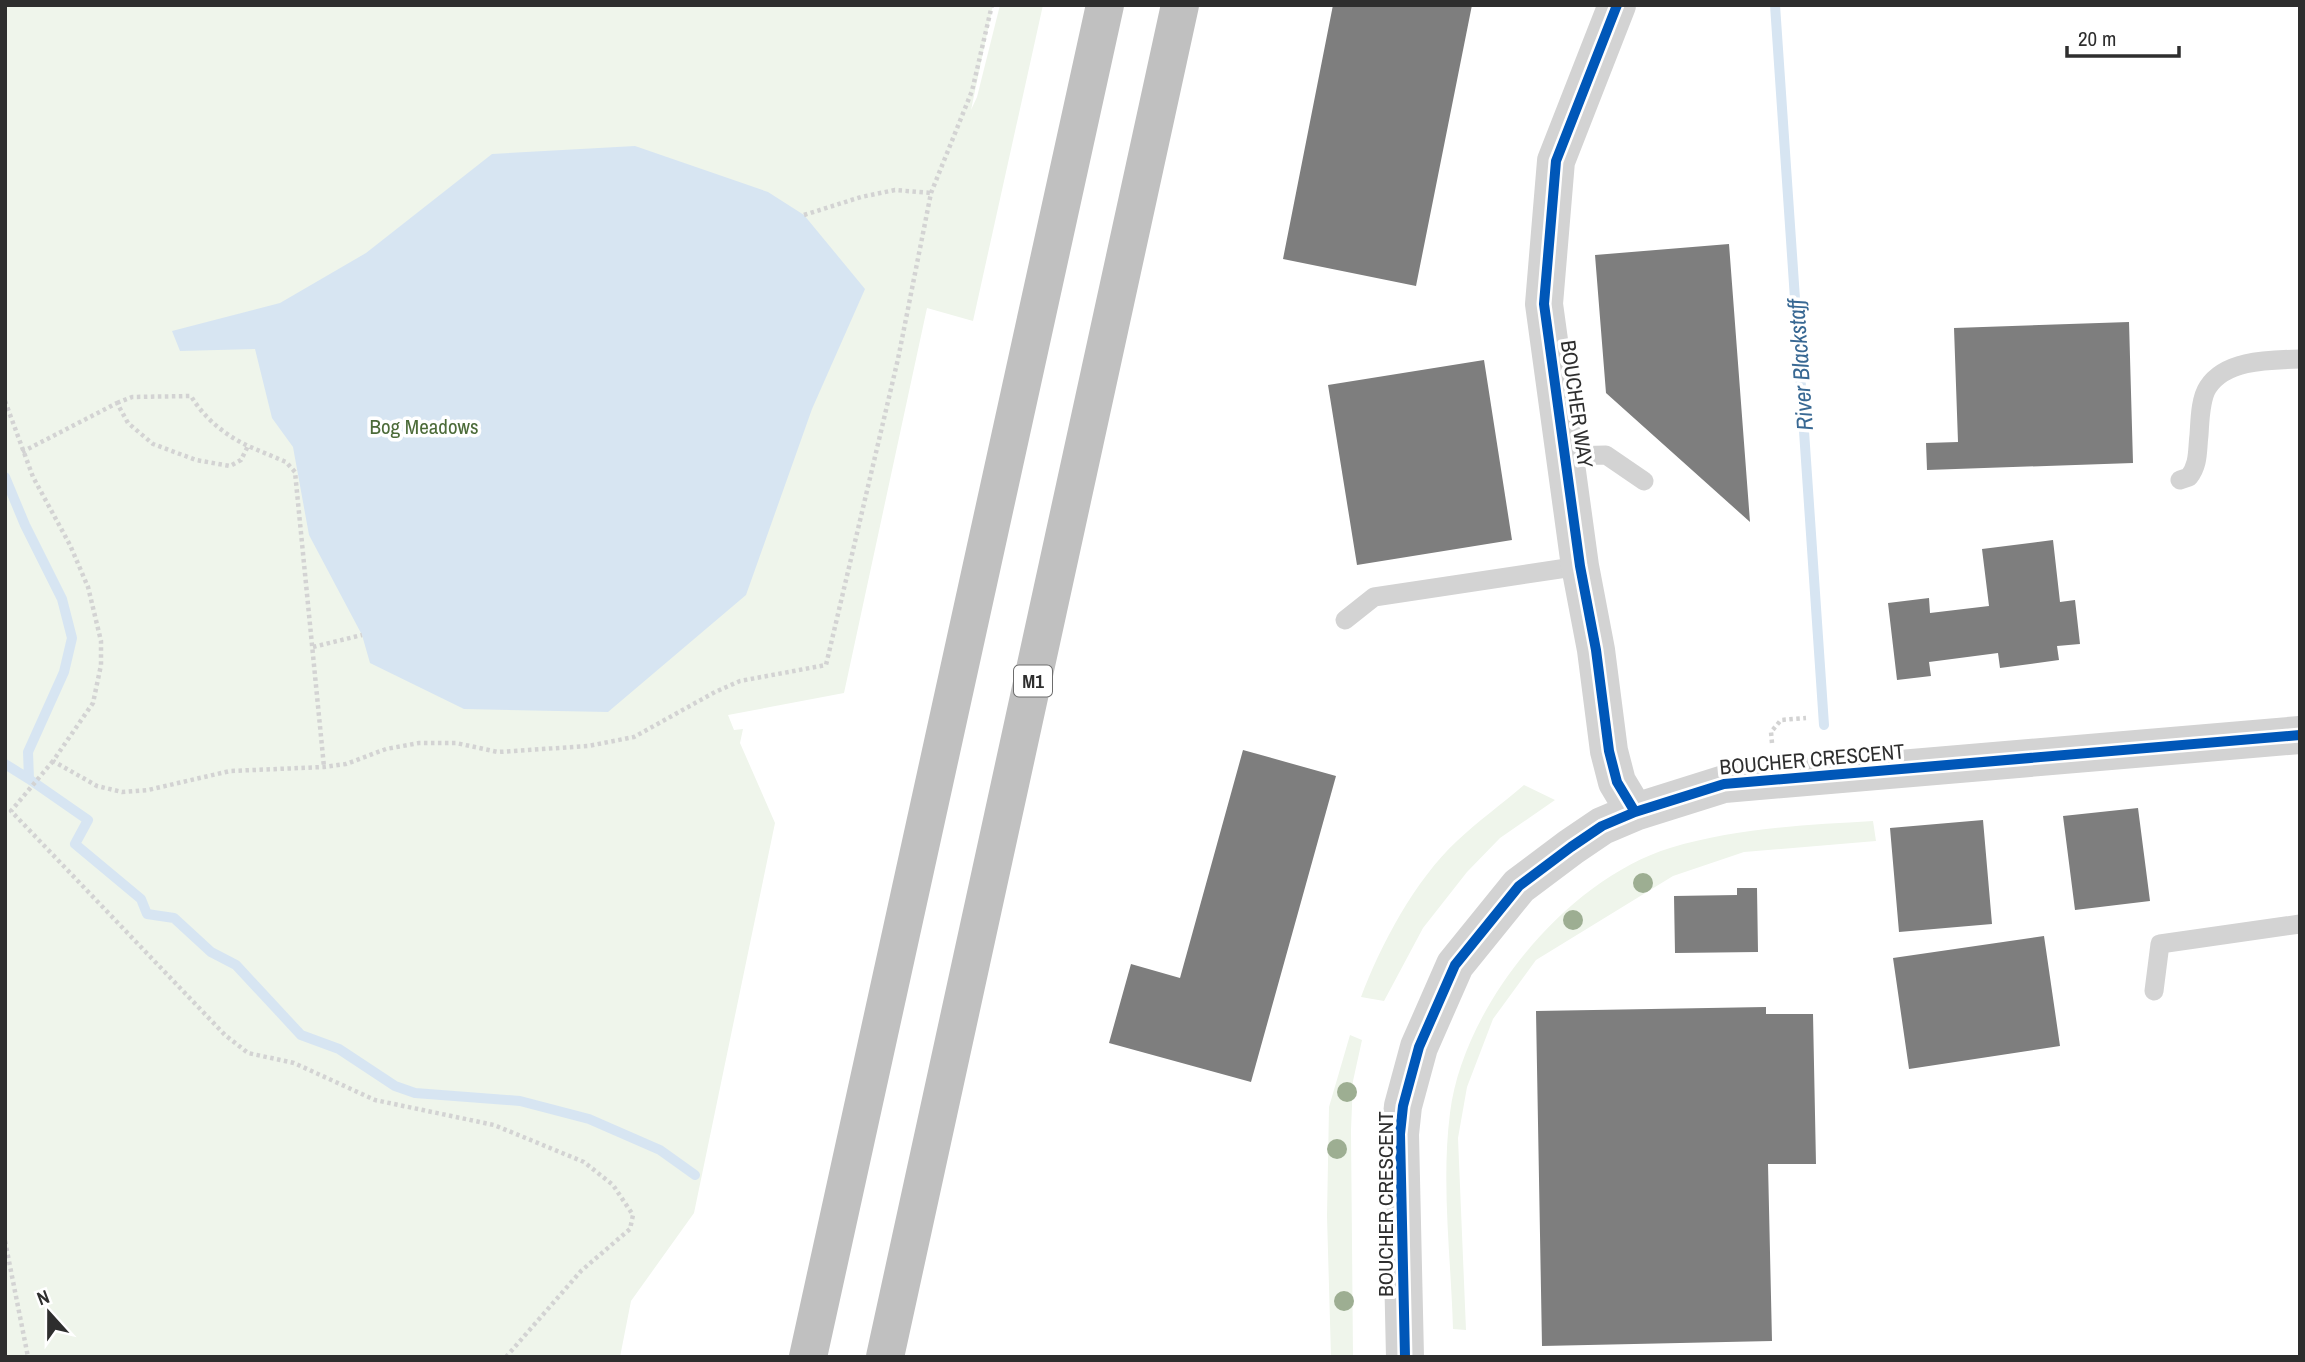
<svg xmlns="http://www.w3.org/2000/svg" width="2305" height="1362" font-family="'Archivo Narrow',sans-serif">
	<rect width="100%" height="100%" fill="#fff"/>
	<path fill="#eff5eb" d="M5 5H993L971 110 977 97 1000 5H1043L973 321 927 308 844 693 728 715 734 730 743 729 740 743 775 823 694 1213 631 1301 620 1357H5Z
		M1524 785 1555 800 1500 838 1467 872 1423 928 1384 1001 1361 997C1381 944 1415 880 1457 841 1478 821 1502 804 1524 785Z
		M1873 821 1876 841 1744 852 1673 876 1536 960 1493 1019 1467 1087 1458 1138 1466 1330 1453 1329C1451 1258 1441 1184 1450 1113 1463 1006 1566 880 1670 848 1736 828 1805 825 1873 821Z
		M1350 1035 1362 1040 1353 1081 1351 1130 1353 1357H1331L1327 1216 1329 1107Z"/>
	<path fill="#d7e5f2" d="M635 146 768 192 804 215 865 289 812 409 746 595 608 712 464 709 370 663 362 635 309 535 293 447 272 418 255 349 180 351 172 331 280 303 366 253 492 154Z"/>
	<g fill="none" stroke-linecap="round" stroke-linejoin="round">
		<path stroke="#d7e5f2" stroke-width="10" d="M1775 5 1824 725
			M5 477 25 525 62 599 72 638 64 672 28 752 29 779 88 820 75 844 141 899 147 914 174 918 211 952 236 965 301 1035 339 1049 395 1086 415 1093 520 1101 589 1119 660 1150 695 1175
			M5 764 29 779"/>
	</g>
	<path fill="#7e7e7e" d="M1333 5H1472L1416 286 1283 259Z
		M1729 244 1750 522 1606 393 1595 255Z
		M2129 322 2133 463 1927 470 1926 443 1958 442 1954 328Z
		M1484 360 1512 540 1357 565 1328 385Z
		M2053 540 2060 602 2075 600 2080 644 2057 646 2059 660 2000 668 1998 653 1929 662 1931 676 1897 680 1888 603 1929 598 1930 613 1989 606 1982 549Z
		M1243 750 1336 776 1251 1082 1109 1043 1131 964 1180 978Z
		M2138 808 2150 901 2075 910 2063 816Z
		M1983 820 1992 924 1899 932 1890 828Z
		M1737 888H1757L1758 952 1675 953 1674 896 1737 895Z
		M2044 936 2060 1046 1909 1069 1893 958Z
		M1766 1007V1014H1813L1816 1164H1768L1772 1341 1542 1346 1536 1011Z"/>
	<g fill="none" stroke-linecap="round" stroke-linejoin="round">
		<path stroke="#d3d3d3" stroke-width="4.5" stroke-dasharray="3.5 3.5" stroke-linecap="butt" d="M804 215 861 197 895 190 931 193
			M5 401 33 477 70 545 88 587 101 641V665L93 703 53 761 97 786 122 792 148 790 230 771 324 767 346 764 386 749 419 743H456L498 752 588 746 634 737 715 692 740 681 826 665 898 359 931 193 972 91 992 5
			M117 403 132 397 191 396C204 418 225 435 248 446
			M22 452 117 403 128 423 153 444 196 460 230 466 241 460 248 446 286 462 295 472 324 767
			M313 647 362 635
			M1772 743 1771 732 1781 720 1806 718
			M53 761 11 811 225 1035 248 1053 294 1063 375 1100 494 1125 584 1162 613 1185 633 1215 630 1229 581 1271 506 1357
			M5 1241 28 1357"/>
		<path stroke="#d3d3d3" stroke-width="19" d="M1565 456 1606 455 1644 481
			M2180 480 2189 477C2199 464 2197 451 2199 435 2200 421 2200 399 2208 387 2226 359 2271 360 2300 359
			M1345 620 1374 597 1580 566
			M2154 991 2160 944 2300 924"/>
		<path stroke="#d3d3d3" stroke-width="38" d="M1617 5 1556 161 1544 304 1580 566 1596 650 1609 751 1617 782 1635 812
			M1405 1357 1400 1134 1403 1106 1419 1047 1455 965 1519 886 1571 847 1602 826 1635 812 1724 784 2300 735"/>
		<path stroke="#c0c0c0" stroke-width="38" d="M808 1357 1105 5
			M885 1357 1180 5"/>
		<g stroke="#fff" stroke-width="15">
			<path id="cycleway" d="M1617 5 1556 161 1544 304 1580 566 1596 650 1609 751 1617 782 1635 812
				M1405 1357 1400 1134 1403 1106 1419 1047 1455 965 1519 886 1571 847 1602 826 1635 812 1724 784 2300 735"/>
		</g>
		<use href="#cycleway" stroke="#0057b8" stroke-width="10"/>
	</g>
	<g fill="#9dae92">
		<circle cx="1643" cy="883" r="10"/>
		<circle cx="1573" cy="920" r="10"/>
		<circle cx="1347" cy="1092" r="10"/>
		<circle cx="1337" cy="1149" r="10"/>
		<circle cx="1344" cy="1301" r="10"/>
	</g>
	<g text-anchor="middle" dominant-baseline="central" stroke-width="7" stroke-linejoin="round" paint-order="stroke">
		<rect fill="#fff" stroke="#6d6d6d" stroke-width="2" x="1014" y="665.5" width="38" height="31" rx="5"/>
		<g font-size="19" font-weight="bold" fill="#2e2e2e">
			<text x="1033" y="681">M1</text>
		</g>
		<g font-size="21" fill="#2e2e2e" stroke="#fff">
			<text transform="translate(1577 404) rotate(82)">BOUCHER WAY</text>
			<text transform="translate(1812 759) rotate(-5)">BOUCHER CRESCENT</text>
			<text transform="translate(1385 1204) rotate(-90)">BOUCHER CRESCENT</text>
		</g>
		<g font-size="21" fill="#4c6b39" stroke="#fff">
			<text x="424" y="426">Bog Meadows</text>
		</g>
		<g font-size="23" font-style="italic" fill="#386893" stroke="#fff">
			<text transform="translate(1800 365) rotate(-94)">River Blackstaff</text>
		</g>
	</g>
	<rect width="2305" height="1362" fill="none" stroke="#2e2e2e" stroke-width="14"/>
	<g transform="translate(49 1313) rotate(339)" stroke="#ffffff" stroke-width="5" paint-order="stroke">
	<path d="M0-5L12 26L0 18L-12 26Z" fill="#2e2e2e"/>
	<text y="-10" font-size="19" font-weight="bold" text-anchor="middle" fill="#2e2e2e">N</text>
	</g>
	<path d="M2067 46v10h112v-10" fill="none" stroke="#2e2e2e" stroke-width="3.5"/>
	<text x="2078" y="46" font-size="21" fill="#2e2e2e" stroke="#ffffff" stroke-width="5" paint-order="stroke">20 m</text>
</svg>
